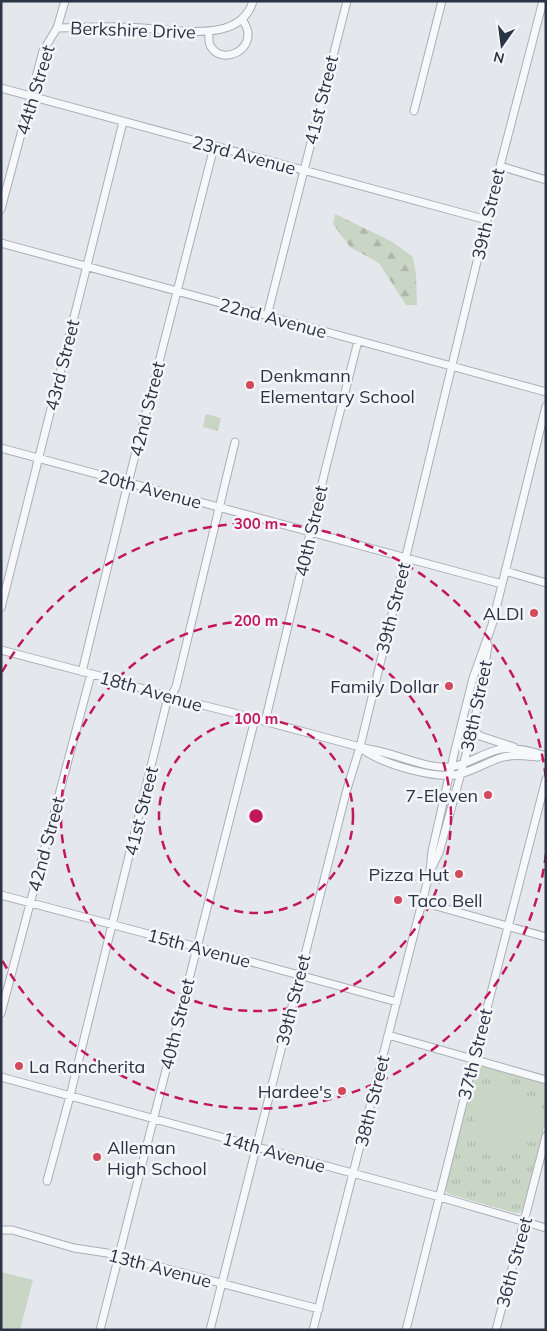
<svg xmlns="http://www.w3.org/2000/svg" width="547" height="1331" font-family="Mulish,sans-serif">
	<defs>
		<pattern id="grass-tufts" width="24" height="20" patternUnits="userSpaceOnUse" patternTransform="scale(1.25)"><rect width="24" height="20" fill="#c9d6c5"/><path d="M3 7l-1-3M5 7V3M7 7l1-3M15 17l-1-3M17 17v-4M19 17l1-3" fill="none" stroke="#adb8ab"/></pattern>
		<pattern id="forest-firs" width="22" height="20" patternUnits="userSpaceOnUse" patternTransform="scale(1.25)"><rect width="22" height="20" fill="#c9d6c5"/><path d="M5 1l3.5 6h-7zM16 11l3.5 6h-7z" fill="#adb8ab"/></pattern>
	</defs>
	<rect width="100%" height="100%" fill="#e4e7ec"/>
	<path fill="url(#grass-tufts)" d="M206 414 221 418 218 431 203 427Z
		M479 1064 546 1083V1119L523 1209C521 1213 519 1213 515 1213L449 1194 446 1191V1184L476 1068Z"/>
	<path fill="url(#forest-firs)" d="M335 214 391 241 413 257 416 274 417 305H406L379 263 350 247 333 224Z"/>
	<path fill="#c9d6c5" d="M500 1086C519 1089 533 1097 545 1112L542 1127 496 1152 491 1151 470 1111 475 1089Z
		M1 1272 33 1280 20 1330H1Z"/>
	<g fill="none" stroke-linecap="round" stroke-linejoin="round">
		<g stroke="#a9aeb7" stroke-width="9">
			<path id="minor" d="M57 28C79 28 101 26 123 27 137 27 151 29 165 30 195 32 242 38 253 1
				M209 32C209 37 208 43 211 47 222 64 249 52 248 34 248 28 245 24 242 19
				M1 88 487 220
				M414 111 442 1
				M500 166 546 180
				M1 209 43 51 57 28 65 1
				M1 243 546 392
				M267 316 347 1
				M1 448 502 584
				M505 571 546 583
				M1 608 123 122
				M1 650 111 679 170 697 234 713 360 747C367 749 375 750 382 752 403 757 429 769 450 767 467 765 481 754 497 750 512 746 531 751 546 756
				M82 672 128 483 214 147
				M265 722 326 467 358 341
				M473 726V730L480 736 514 747
				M362 749C382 764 436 780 460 774 475 770 489 761 503 757 515 754 526 756 538 757
				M432 867 439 853 467 751 481 692 488 645
				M1 895 197 947 397 1002
				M422 902 546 937
				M1 1013 91 674
				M388 1035 546 1080
				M1 1077 440 1197 546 1228
				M47 1181 70 1096 166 705 176 687 235 442
				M1 1230H12L74 1248 107 1253 319 1309
				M100 1330 255 719
				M210 1330 347 789 360 747 500 166 543 1
				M313 1330 430 871 432 851 455 750 473 678 492 625 546 406
				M406 1330 474 1059 546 779
				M496 1330 546 1136"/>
		</g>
		<use href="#minor" stroke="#f7f8fa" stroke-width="7"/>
	</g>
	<g fill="none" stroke="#c2185b" stroke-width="2.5" stroke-dasharray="9 6">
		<circle cx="256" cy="816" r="97"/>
		<circle cx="256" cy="816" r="195"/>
		<path d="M546 854A292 292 0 0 1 2 960M2 672A292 292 0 0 1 546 778"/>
	</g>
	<g fill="#d1495b" stroke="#f4f6f9" stroke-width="2">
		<circle cx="250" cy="385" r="5"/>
		<circle cx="534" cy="613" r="5"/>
		<circle cx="449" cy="686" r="5"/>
		<circle cx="488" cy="795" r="5"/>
		<circle cx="459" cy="874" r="5"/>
		<circle cx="398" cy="900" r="5"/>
		<circle cx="19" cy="1066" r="5"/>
		<circle cx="342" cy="1091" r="5"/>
		<circle cx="97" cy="1157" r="5"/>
	</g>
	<g text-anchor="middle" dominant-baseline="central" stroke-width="5" stroke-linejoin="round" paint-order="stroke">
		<g font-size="18" fill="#2b3445" stroke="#f4f6f9">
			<text transform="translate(133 30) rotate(2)">Berkshire Drive</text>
			<text transform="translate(35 90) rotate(-73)">44th Street</text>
			<text transform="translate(321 100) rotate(-76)">41st Street</text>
			<text transform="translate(244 155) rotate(15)">23rd Avenue</text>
			<text transform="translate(488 214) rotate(-77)">39th Street</text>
			<text transform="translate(273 318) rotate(15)">22nd Avenue</text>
			<text transform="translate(62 365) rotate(-76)">43rd Street</text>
			<text transform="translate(147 409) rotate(-76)">42nd Street</text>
			<text transform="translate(150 489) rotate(15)">20th Avenue</text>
			<text transform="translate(311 531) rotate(-77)">40th Street</text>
			<text transform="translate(393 608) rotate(-76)">39th Street</text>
			<text transform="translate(151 691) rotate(16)">18th Avenue</text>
			<text transform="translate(476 706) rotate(-78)">38th Street</text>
			<text transform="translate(141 811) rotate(-76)">41st Street</text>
			<text transform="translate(46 844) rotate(-75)">42nd Street</text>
			<text transform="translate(199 948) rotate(15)">15th Avenue</text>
			<text transform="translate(293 1000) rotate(-76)">39th Street</text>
			<text transform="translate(177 1024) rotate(-76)">40th Street</text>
			<text transform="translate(475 1054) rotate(-76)">37th Street</text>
			<text transform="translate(372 1101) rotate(-76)">38th Street</text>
			<text transform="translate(274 1152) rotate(16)">14th Avenue</text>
			<text transform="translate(514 1262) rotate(-75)">36th Street</text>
			<text transform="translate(160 1268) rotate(15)">13th Avenue</text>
		</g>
		<g font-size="18" fill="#2b3445" stroke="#f4f6f9" text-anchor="end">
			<text x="260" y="375" text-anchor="start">Denkmann<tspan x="260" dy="21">Elementary School</tspan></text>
			<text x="524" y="613">ALDI</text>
			<text x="439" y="686">Family Dollar</text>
			<text x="478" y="795">7-Eleven</text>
			<text x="449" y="874">Pizza Hut</text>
			<text x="408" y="900" text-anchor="start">Taco Bell</text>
			<text x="29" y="1066" text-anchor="start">La Rancherita</text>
			<text x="332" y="1091">Hardee's</text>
			<text x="107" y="1147" text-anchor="start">Alleman<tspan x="107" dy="21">High School</tspan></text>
		</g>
	</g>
	<circle cx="256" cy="816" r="8" fill="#c2185b" stroke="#f4f6f9" stroke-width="2.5"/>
	<g font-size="15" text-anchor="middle" font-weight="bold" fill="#c2185b" stroke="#f4f6f9" stroke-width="5" stroke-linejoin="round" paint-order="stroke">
		<text x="256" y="529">300 m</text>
		<text x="256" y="626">200 m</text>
		<text x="256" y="724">100 m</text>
	</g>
	<rect width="547" height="1331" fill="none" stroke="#2b3445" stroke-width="5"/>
	<g transform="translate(502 45) rotate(194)" stroke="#f4f6f9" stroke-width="4" paint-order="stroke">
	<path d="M0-4L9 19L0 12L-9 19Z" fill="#2b3445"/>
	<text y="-8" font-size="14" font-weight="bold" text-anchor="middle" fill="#2b3445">N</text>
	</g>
</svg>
